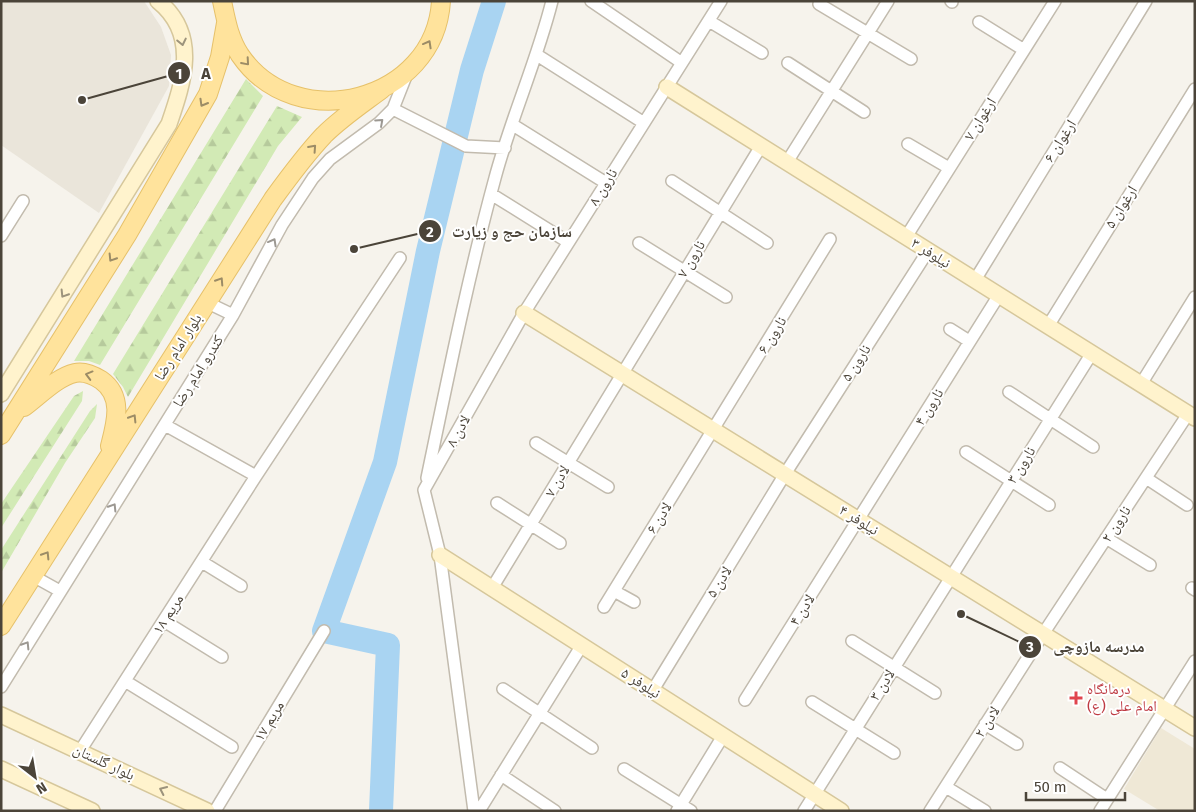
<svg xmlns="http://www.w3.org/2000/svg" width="1196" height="812" font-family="'Fira Sans','Noto Naskh Arabic',sans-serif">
	<defs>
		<pattern id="forest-firs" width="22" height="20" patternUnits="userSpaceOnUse" patternTransform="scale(1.25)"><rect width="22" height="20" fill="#d2eab5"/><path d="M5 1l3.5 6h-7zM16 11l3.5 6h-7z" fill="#b6ca9c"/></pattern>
	</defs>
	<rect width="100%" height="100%" fill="#f6f3ec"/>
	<path fill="#eae5da" d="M1 1H144L161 27 171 55 169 86 99 213 1 145Z"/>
	<path fill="#efe8d6" d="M1161 728 1195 749V811H1160L1124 789Z"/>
	<path fill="url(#forest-firs)" d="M246 79 263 96 100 365 89 361H74Z
		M277 106 302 117 278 146 128 397 123 387 113 374Z
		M83 391 82 401 1 528V504L74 396Z
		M97 404 95 418 65 463 1 573V550L90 411Z"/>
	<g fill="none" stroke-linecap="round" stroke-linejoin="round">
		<path stroke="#a9d4f2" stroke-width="24" d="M381 811 388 645 324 631 385 462 428 251 472 70 494 1"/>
		<g stroke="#c2bbae" stroke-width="14">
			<path id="street" d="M591 1 682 63
				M951 1 952 2
				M819 4 911 59
				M709 21 762 53
				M979 22 1024 50
				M537 55 644 123
				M788 63 864 112
				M393 109 466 146 505 148
				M513 125 606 183
				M908 144 949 168
				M787 162 888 1
				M672 181 767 243
				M491 194 568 242
				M1 236 23 201
				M906 237 1055 1
				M639 243 726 297
				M975 280 1146 1
				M206 302 233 315
				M1048 326 1195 89
				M950 329 969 341
				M1141 384 1195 297
				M1009 392 1093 447
				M165 425 256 476
				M536 443 608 487
				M966 452 1049 505
				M427 478C448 377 468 277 495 178 511 118 537 61 552 1
				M1146 478 1187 505
				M497 503 560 543
				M1106 538 1150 565
				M202 562 241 586
				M33 576 60 591
				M492 588 761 146
				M1192 588 1195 590
				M614 591 634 602
				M604 607 830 239
				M164 621 222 657
				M852 641 935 693
				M125 681 232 747
				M1 687 233 315 282 225 313 178 330 159 379 123 393 109 408 71
				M503 689 592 748
				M653 690 785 474 928 251
				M745 700 999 295
				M812 702 894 753
				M985 724 1017 744
				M80 751 256 476 400 258
				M1060 768 1107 799
				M624 769 691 811
				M501 775 555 811
				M946 787 985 811
				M215 811 324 631
				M474 811 440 555 424 490 524 313 721 1
				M479 811 582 645
				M677 811 723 736
				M804 811 1092 353
				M930 811 1043 634 1188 414
				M1100 811 1195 661"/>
		</g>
		<g stroke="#d6c79b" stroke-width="18">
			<path id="secondary" d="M667 87 1195 418
				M524 313 1195 728
				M1 394 169 124C183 83 200 35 158 1
				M440 555 841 811
				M1 715 207 811
				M1 769 92 811"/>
		</g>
		<g stroke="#e6c16a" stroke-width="20">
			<path id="primary" d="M222 1C226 20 229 38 240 55 296 137 435 102 441 1
				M24 407C39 396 57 377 75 373 84 371 93 375 101 380 124 396 116 423 110 446
				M1 435 127 235 208 94 220 57 226 23
				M1 626 273 199C289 177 305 155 324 135 341 118 362 104 382 89"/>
		</g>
		<use href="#street" stroke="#fff" stroke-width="11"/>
		<use href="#secondary" stroke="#fff3cd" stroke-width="15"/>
		<use href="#primary" stroke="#ffe39c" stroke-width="18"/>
	</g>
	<defs><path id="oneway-chevron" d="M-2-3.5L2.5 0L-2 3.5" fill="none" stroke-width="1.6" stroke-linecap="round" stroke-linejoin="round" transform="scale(1.25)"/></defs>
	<g stroke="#9c937c">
		<use href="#oneway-chevron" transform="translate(182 42) rotate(78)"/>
		<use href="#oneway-chevron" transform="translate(64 294) rotate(122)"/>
		<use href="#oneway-chevron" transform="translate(163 790) rotate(-155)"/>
	</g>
	<g stroke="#9c8c66">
		<use href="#oneway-chevron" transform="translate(428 44) rotate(-61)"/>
		<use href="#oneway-chevron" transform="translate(246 62) rotate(49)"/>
		<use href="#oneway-chevron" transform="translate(203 103) rotate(120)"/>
		<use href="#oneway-chevron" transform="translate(313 148) rotate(-48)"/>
		<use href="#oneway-chevron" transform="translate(112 258) rotate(122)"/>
		<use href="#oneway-chevron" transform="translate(220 281) rotate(-57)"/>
		<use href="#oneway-chevron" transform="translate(89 375) rotate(-165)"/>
		<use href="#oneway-chevron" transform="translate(133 418) rotate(-58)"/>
		<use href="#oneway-chevron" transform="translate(46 555) rotate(-58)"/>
	</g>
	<g stroke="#9c9892">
		<use href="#oneway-chevron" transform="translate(380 122) rotate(-42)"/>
		<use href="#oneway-chevron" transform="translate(273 242) rotate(-61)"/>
		<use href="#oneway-chevron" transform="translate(113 507) rotate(-58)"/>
		<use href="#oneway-chevron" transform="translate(26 645) rotate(-58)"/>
	</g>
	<path fill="#e0444e" stroke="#fff" stroke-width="2" d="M1073.5 690.5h5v5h5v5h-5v5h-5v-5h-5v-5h5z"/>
	<g text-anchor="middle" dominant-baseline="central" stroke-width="4" stroke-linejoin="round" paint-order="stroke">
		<g font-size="15" fill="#4b4439" stroke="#fff">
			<text transform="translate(980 119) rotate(-58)">ارغوان ۷</text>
			<text transform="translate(1060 141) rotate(-58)">ارغوان ۶</text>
			<text transform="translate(603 187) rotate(-58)">نارون ۸</text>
			<text transform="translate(1121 207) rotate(-58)">ارغوان ۵</text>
			<text transform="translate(931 253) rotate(32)">نیلوفر ۳</text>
			<text transform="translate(691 259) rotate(-59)">نارون ۷</text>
			<text transform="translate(772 335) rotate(-58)">نارون ۶</text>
			<text transform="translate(178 347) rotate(-58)">بلوار امام رضا</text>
			<text transform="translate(856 363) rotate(-57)">نارون ۵</text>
			<text transform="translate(198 371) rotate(-58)">کندرو امام رضا</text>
			<text transform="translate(929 407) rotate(-58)">نارون ۴</text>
			<text transform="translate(458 431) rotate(-61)">لادن ۸</text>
			<text transform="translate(1021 465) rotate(-58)">نارون ۳</text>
			<text transform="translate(557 481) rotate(-59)">لادن ۷</text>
			<text transform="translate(659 518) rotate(-58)">لادن ۶</text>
			<text transform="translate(859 520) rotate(32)">نیلوفر ۴</text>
			<text transform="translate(1116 524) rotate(-56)">نارون ۲</text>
			<text transform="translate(719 582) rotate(-58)">لادن ۵</text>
			<text transform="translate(802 610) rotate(-58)">لادن ۴</text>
			<text transform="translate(168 614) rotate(-57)">مریم ۱۸</text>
			<text transform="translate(641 683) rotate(33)">نیلوفر ۵</text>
			<text transform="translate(882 685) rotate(-58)">لادن ۳</text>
			<text transform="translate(269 721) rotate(-59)">مریم ۱۷</text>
			<text transform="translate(987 722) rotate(-58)">لادن ۲</text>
			<text transform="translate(104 762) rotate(25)">بلوار گلستان</text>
		</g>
		<g font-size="15" fill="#be3a42" stroke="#fff" text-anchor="start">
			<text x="1087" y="689">درمانگاه<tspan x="1087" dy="17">امام علی (ع)</tspan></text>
		</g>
	</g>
	<path fill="none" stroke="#4b4439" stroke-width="2" d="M82 100L179 73M354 249L430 231M961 614L1030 647"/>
	<g fill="#4b4439" stroke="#fff" stroke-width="2">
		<circle cx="82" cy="100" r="5"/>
		<circle cx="354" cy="249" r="5"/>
		<circle cx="961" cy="614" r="5"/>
		<circle cx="179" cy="73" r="12"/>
		<circle cx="430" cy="231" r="12"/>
		<circle cx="1030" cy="647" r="12"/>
	</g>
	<g font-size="15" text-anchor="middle" font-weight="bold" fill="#fff">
		<text x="179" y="79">1</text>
		<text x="430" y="237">2</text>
		<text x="1030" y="652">3</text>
	</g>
	<g font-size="16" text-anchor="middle" font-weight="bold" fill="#4b4439" stroke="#fff" stroke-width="4" stroke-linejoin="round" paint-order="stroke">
		<text x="206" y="79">A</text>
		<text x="512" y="237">سازمان حج و زیارت</text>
		<text x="1099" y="652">مدرسه مازوچی</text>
	</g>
	<rect width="1196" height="812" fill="none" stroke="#4b4439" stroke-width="5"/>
	<g transform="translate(35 777) rotate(149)" stroke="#ffffff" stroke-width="4" paint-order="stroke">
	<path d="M0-4L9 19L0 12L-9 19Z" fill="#4b4439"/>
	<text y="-8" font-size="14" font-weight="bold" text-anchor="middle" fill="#4b4439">N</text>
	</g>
	<path d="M1026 792v8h99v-8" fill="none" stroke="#4b4439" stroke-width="2.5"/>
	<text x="1034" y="792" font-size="15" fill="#4b4439" stroke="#ffffff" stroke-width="4" paint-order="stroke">50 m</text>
</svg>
